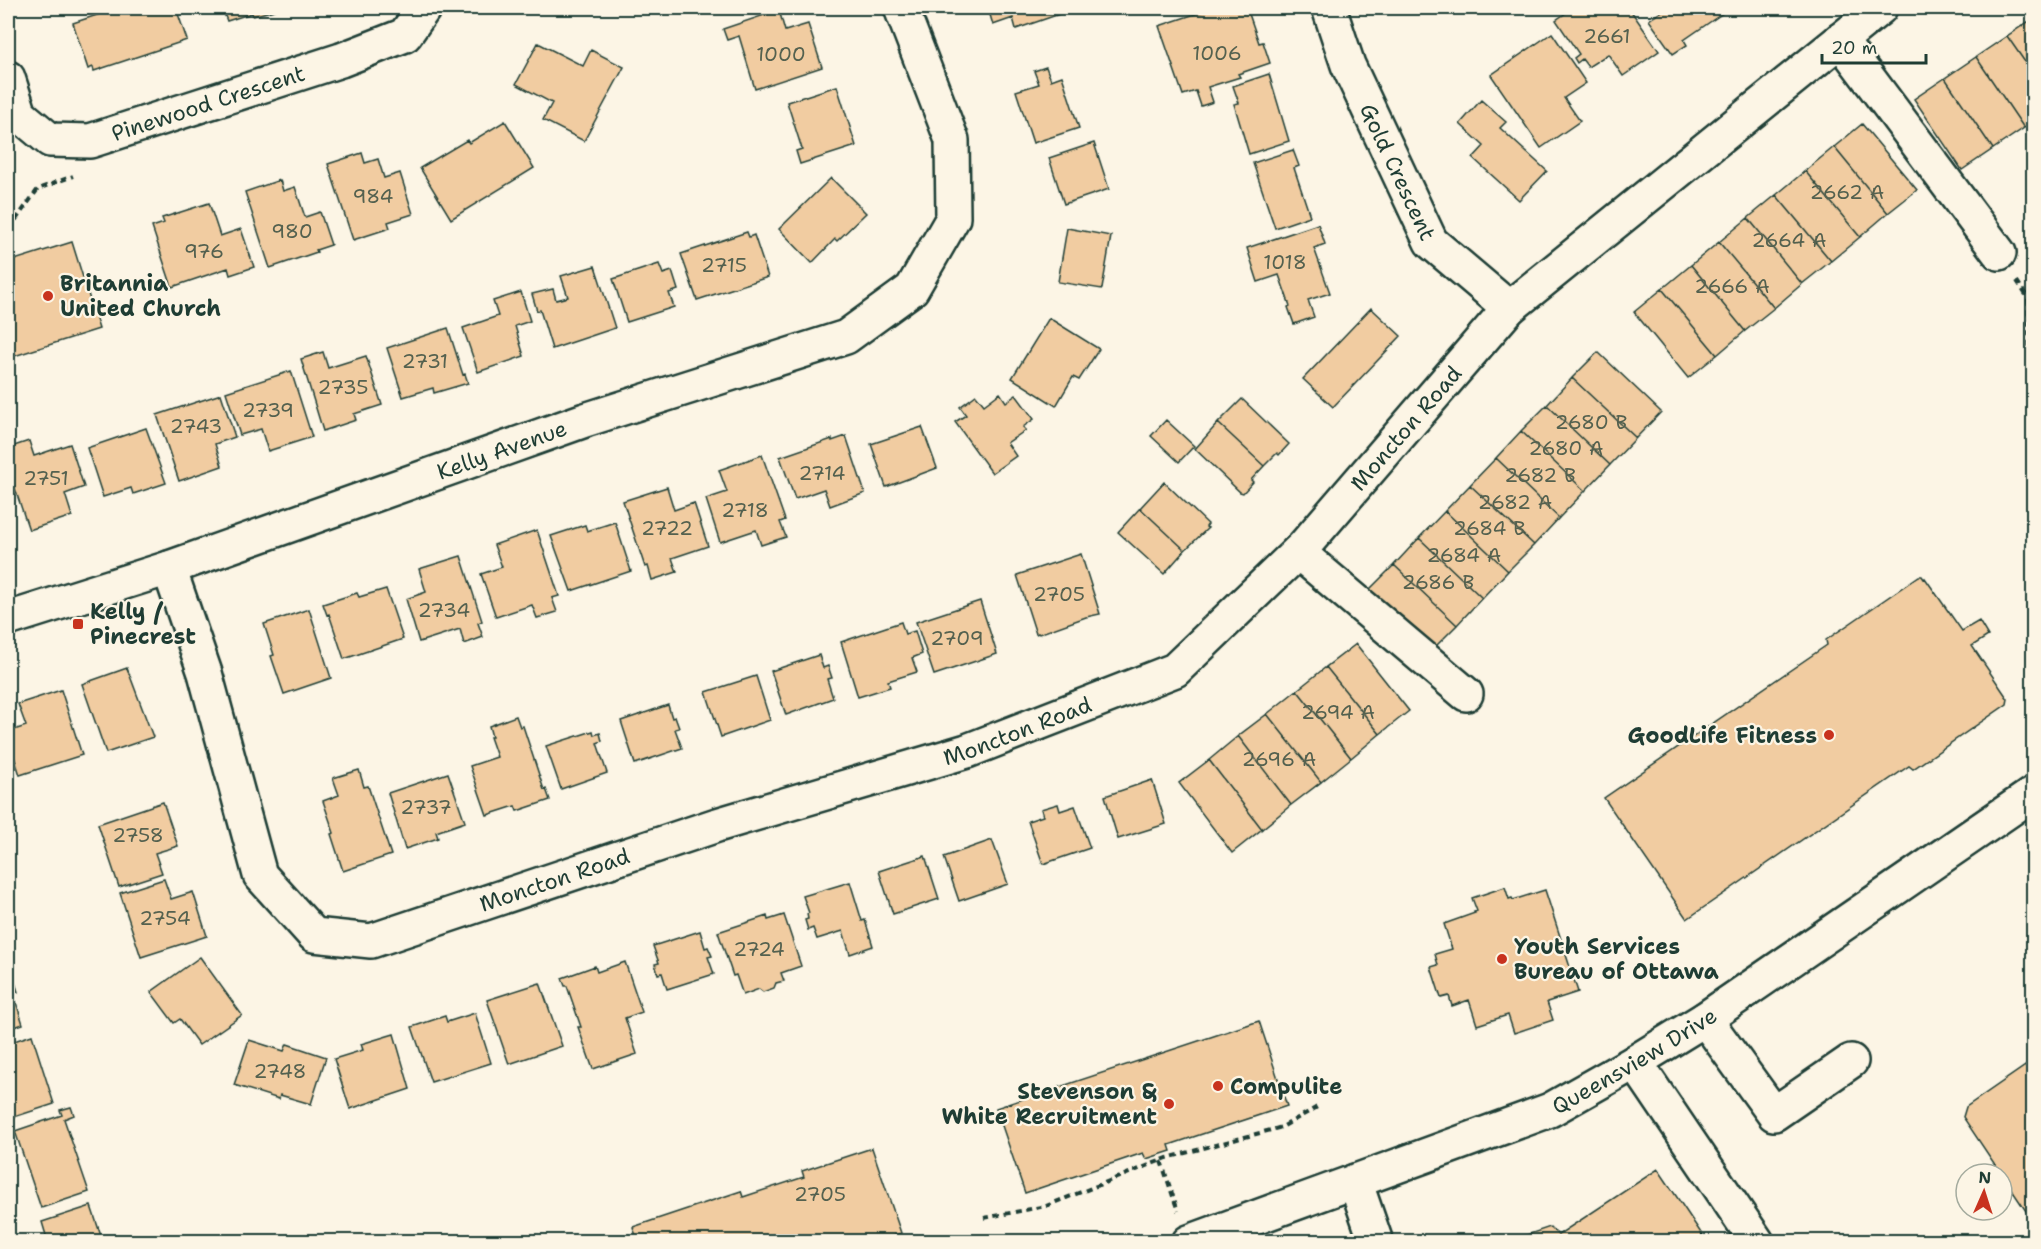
<svg xmlns="http://www.w3.org/2000/svg" width="2041" height="1249" font-family="'Shantell Sans',sans-serif">
	<rect width="100%" height="100%" fill="#fcf5e5"/>
	<filter id="ink" filterUnits="userSpaceOnUse"><feTurbulence type="fractalNoise" baseFrequency=".0167" numOctaves="2"/><feDisplacementMap in="SourceGraphic" scale="12" xChannelSelector="R" yChannelSelector="G"/><feConvolveMatrix kernelMatrix="1 2 1 2 8 2 1 2 1" color-interpolation-filters="sRGB"/></filter>
	<g filter="url(#ink)">
		<path fill="#f1cca1" stroke="#1f3d34" stroke-width="1.5" d="M118 8H176L187 40 94 71 93 67 88 69 73 23Z
			M222 8H281L253 16 252 13 227 21Z
			M729 8H748L730 13Z
			M988 8H1077L1016 29 1013 18 993 25Z
			M1213 8H1247L1259 43 1263 42 1270 63 1238 74 1240 77 1208 87 1213 102 1201 106 1196 91 1183 95 1159 26Z
			M1573 8H1629L1659 51 1623 76 1608 54 1588 67 1582 59 1577 63 1574 58 1579 54 1556 20Z
			M1667 8H1723L1726 11 1684 40 1687 45 1673 54 1649 20Z
			M779 10 785 31 808 24 822 67 755 89 739 36 727 40 723 29Z
			M2034 18V75L2007 36Z
			M1552 33 1586 83 1564 98 1580 121 1541 148 1491 75Z
			M2007 36 2034 75V121L2024 128 1976 57Z
			M538 43 583 66 591 50 624 67 584 141 543 120 552 103 516 84Z
			M1976 57 2024 128 1993 149 1945 78Z
			M1046 67 1051 80 1062 76 1079 128 1033 143 1016 91 1039 84 1034 71Z
			M1269 74 1289 141 1249 154 1234 104 1239 103 1233 86Z
			M1945 78 1993 149 1962 170 1914 99Z
			M837 86 856 146 800 164 796 151 802 149 787 102Z
			M1481 100 1506 122 1500 128 1547 171 1519 200 1473 158 1484 146 1460 124Z
			M505 121 534 168 451 219 420 168 467 140 469 143Z
			M1862 124 1917 190 1888 213 1834 147Z
			M1094 143 1109 189 1064 204 1049 158Z
			M1834 147 1888 213 1860 237 1805 171Z
			M1293 150 1299 166 1294 168 1310 216 1275 228 1253 163Z
			M362 153 365 163 378 159 384 178 400 173 413 214 388 222 390 228 353 240 328 164Z
			M1805 171 1860 237 1831 261 1776 195Z
			M831 178 866 213 837 241 835 239 812 263 779 229Z
			M280 180 283 191 295 187 305 217 320 212 331 245 316 250 317 252 270 268 245 192Z
			M1776 195 1831 261 1802 284 1748 218Z
			M209 203 220 236 241 229 254 267 230 275 228 268 172 287 152 227 164 223 162 218Z
			M1748 218 1802 284 1774 308 1719 242Z
			M1318 224 1325 244 1314 248 1330 293 1308 300 1314 317 1294 324 1288 307 1290 306 1279 275 1258 282 1247 248Z
			M1067 228 1111 236 1102 289 1058 282Z
			M747 232 749 237 754 235 768 277 697 300 681 254Z
			M72 242 99 329 8 358V262Z
			M1719 242 1774 308 1745 331 1691 265Z
			M659 264 663 274 672 271 678 290 669 293 674 307 627 322 613 279Z
			M1691 265 1745 331 1717 355 1662 289Z
			M595 266 615 328 552 349 540 310 537 311 532 294 553 289 556 300 568 297 561 276Z
			M1662 289 1717 355 1688 378 1634 312Z
			M521 292 530 321 515 326 524 356 478 372 463 328 498 316 493 301Z
			M1371 308 1401 336 1333 407 1303 379Z
			M1049 318 1099 349 1079 380 1073 377 1056 406 1012 378Z
			M448 328 463 375 465 374 468 383 434 393 433 388 403 397 387 348Z
			M323 352 328 368 366 356 382 405 354 414 356 420 323 431 301 359Z
			M1598 352 1661 412 1636 438 1572 378Z
			M291 371 312 437 268 451 261 429 240 435 226 392Z
			M1572 378 1636 438 1610 465 1547 405Z
			M1000 393 1006 402 1016 395 1034 419 1023 427 1026 430 1007 443 1016 456 992 473 955 422 966 415 960 407 976 395 984 405Z
			M221 394 235 437 215 444 222 466 179 481 157 415Z
			M1242 399 1289 444 1279 455 1277 453 1264 466 1218 423Z
			M1547 405 1610 465 1585 491 1521 431Z
			M1166 420 1194 446 1179 462 1151 436Z
			M1218 423 1264 466 1251 480 1253 482 1243 493 1240 492 1195 449Z
			M922 427 937 468 886 487 871 444Z
			M146 428 166 483 133 494 131 488 103 497 87 448Z
			M1521 431 1585 491 1559 518 1496 458Z
			M846 436 865 493 830 506 824 489 795 499 780 457 832 439V441Z
			M29 441 34 456 70 444 84 487 65 494 72 516 29 530 8 468V448Z
			M762 455 785 520 780 522 786 537 761 545 756 530 720 542 706 499 727 492 719 470Z
			M1496 458 1559 518 1534 545 1470 485Z
			M1164 482 1208 524 1206 527 1208 528 1185 550 1140 508Z
			M1470 485 1534 545 1508 571 1445 511Z
			M667 487 674 510 694 503 708 546 672 558 677 572 652 580 648 566 645 567 623 501Z
			M1140 508 1185 550 1164 574 1118 532Z
			M1445 511 1508 571 1482 598 1419 538Z
			M615 522 631 571 571 591 551 536 585 525 587 531Z
			M537 530 559 596 552 598 557 612 537 618 532 605 496 617 481 574 502 567 494 545Z
			M1419 538 1482 598 1457 625 1394 565Z
			M1081 554 1100 614 1086 617 1039 634 1038 633 1036 634 1017 575Z
			M461 556 482 621 478 623 483 637 464 644 460 629 419 642 406 599 426 592 419 569Z
			M1394 565 1457 625 1431 651 1368 591Z
			M1919 576H1922L1924 579 1925 578 1962 631 1979 621 1988 636 1972 646 2008 699 2007 704 1913 769 1909 766 1687 919 1604 798 1827 645 1826 640Z
			M386 589 403 639 344 659 329 614 327 615 323 604 357 593 359 597Z
			M980 601 997 654 934 675 916 622Z
			M309 609 331 678 284 694 271 656 274 655 264 624Z
			M901 622 905 634 915 631 922 654 912 658 917 672 888 681 890 687 858 697 841 642Z
			M1356 644 1409 711 1380 734 1326 667Z
			M819 655 823 668 828 666 832 678 827 679 833 698 786 715 771 671Z
			M1326 667 1380 734 1351 758 1297 690Z
			M127 668 153 737 106 753 82 684Z
			M756 676 770 720 721 737 706 692Z
			M61 690 82 755 20 775 8 738V732L26 726 18 704Z
			M1297 690 1351 758 1321 782 1267 714Z
			M668 705 672 718 675 717 679 728 675 729 682 748 635 764 621 721Z
			M1267 714 1321 782 1291 805 1238 736Z
			M516 716 520 727 523 726 544 790 546 789 550 800 517 811 515 806 487 815 470 766 497 757 490 737H492L489 726Z
			M593 731 594 735 600 733 602 741 597 743 607 773 561 789 546 746Z
			M1238 736 1291 805 1262 829 1209 760Z
			M1209 760 1262 829 1232 853 1179 783Z
			M359 770 364 787 368 786 391 855 343 871 331 834 334 833 323 801 339 795 333 778Z
			M448 773 465 822 436 832 438 838 405 849 388 793Z
			M1152 780 1166 824 1118 839 1105 796Z
			M163 802 178 846 155 853 162 873 119 887 98 824Z
			M1058 804 1060 811 1075 806 1090 848 1043 864 1028 821 1043 816 1041 809Z
			M992 840 1008 884 959 901 944 857Z
			M925 856 939 899 893 914 879 871Z
			M164 879 171 899 193 892 207 936 141 957 120 893Z
			M850 882 862 921 865 920 873 946 850 954 843 931 817 939 813 928 808 930 805 920 808 919 807 914 809 913 803 896Z
			M1505 887 1509 899 1512 898 1513 900 1545 890 1578 992 1547 1002 1553 1020 1514 1033 1508 1015 1477 1025 1469 1000 1452 1006 1449 996 1441 998 1431 967 1438 965 1435 954 1452 949 1444 924 1475 913 1474 912 1477 911 1472 898Z
			M784 915 801 966 781 973 784 981 776 983 774 988 763 992 759 989 743 995 736 975 733 976 718 932 767 916 768 920Z
			M700 931 705 948 708 947 712 956 708 957 714 974 667 989 662 973 658 974 655 964 659 963 653 946Z
			M200 957 242 1015 199 1045 180 1019 174 1023 151 992Z
			M8 960 18 992 13 993 23 1024 8 1029Z
			M625 962 642 1012 625 1018 637 1054 593 1069 578 1027H581L567 986H565L562 978 595 966 597 972Z
			M540 983 562 1046 509 1064 487 1000Z
			M475 1013 491 1063 431 1082 412 1027 445 1016 447 1022Z
			M1259 1021 1287 1106 1169 1145 1171 1151 1146 1159 1143 1153 1025 1193 996 1108Z
			M394 1034 410 1089 350 1109 334 1059 363 1050 361 1044Z
			M32 1035 54 1104 8 1119V1043Z
			M249 1040 284 1051 287 1044 326 1057 311 1104 280 1095 279 1099 234 1085Z
			M2034 1060V1223L1963 1117 1966 1107Z
			M71 1107 74 1115 64 1119 89 1192 41 1208 15 1131 62 1115 60 1110Z
			M872 1148 901 1233 876 1242H638L633 1227 741 1191 743 1197 804 1177 802 1171Z
			M1658 1169 1707 1242H1506L1550 1227 1558 1235Z
			M91 1206 103 1242H48L42 1222Z"/>
		<g fill="none" stroke-linecap="round" stroke-linejoin="round">
			<g stroke="#1f3d34" stroke-width="38">
				<g id="minor">
					<path id="s1" d="M1329 8 1348 65 1431 242 1509 308"/>
					<path d="M1840 40 1999 253"/>
					<path id="s2" d="M8 78 20 115 50 140 90 141 341 60 405 35 424 8"/>
					<path d="M1298 552 1466 694"/>
					<path id="s3" d="M169 568 205 673 260 875 314 935 371 941 717 825 967 751 1175 670 1303 547 1509 308 1880 8"/>
					<path id="s4" d="M8 619 169 568 585 420 846 337 912 289 953 218 952 140 901 8"/>
					<path d="M1705 1019 1774 1114 1851 1061"/>
					<path d="M1635 1062 1757 1242"/>
					<path d="M1355 1181 1376 1242"/>
					<path id="s5" d="M1189 1242 1550 1110 1635 1062 1705 1019 2034 793"/>
				</g>
			</g>
			<path stroke="#1f3d34" stroke-width="4" stroke-dasharray="6 4.5" stroke-linecap="butt" d="M8 227 12 225 38 189 73 176
				M2017 281 2028 298 2031 400
				M1161 1161 1178 1211
				M984 1218 1046 1206 1167 1158 1282 1127 1319 1106"/>
			<use href="#minor" stroke="#fcf5e5" stroke-width="33"/>
		</g>
	</g>
	<g fill="#c8321e" stroke="#fcf5e5" stroke-width="2">
		<circle cx="48" cy="296" r="6"/>
		<rect x="72" y="618" width="12" height="12" rx="3"/>
		<circle cx="1829" cy="735" r="6"/>
		<circle cx="1502" cy="959" r="6"/>
		<circle cx="1218" cy="1086" r="6"/>
		<circle cx="1169" cy="1104" r="6"/>
	</g>
	<g text-anchor="middle" dominant-baseline="central" stroke-width="4.5" stroke-linejoin="round" paint-order="stroke">
		<g font-size="20" fill="#54614f">
			<text x="1607" y="36">2661</text>
			<text x="1217" y="53">1006</text>
			<text x="781" y="54">1000</text>
			<text x="1847" y="192">2662 A</text>
			<text x="373" y="196">984</text>
			<text x="292" y="231">980</text>
			<text x="1789" y="240">2664 A</text>
			<text x="204" y="251">976</text>
			<text x="1285" y="262">1018</text>
			<text x="724" y="265">2715</text>
			<text x="1732" y="286">2666 A</text>
			<text x="425" y="361">2731</text>
			<text x="343" y="387">2735</text>
			<text x="268" y="410">2739</text>
			<text x="1591" y="422">2680 B</text>
			<text x="196" y="426">2743</text>
			<text x="1566" y="448">2680 A</text>
			<text x="822" y="473">2714</text>
			<text x="1540" y="475">2682 B</text>
			<text x="46" y="478">2751</text>
			<text x="1515" y="502">2682 A</text>
			<text x="745" y="510">2718</text>
			<text x="667" y="528">2722</text>
			<text x="1489" y="528">2684 B</text>
			<text x="1464" y="555">2684 A</text>
			<text x="1438" y="582">2686 B</text>
			<text x="1059" y="594">2705</text>
			<text x="444" y="610">2734</text>
			<text x="957" y="638">2709</text>
			<text x="1338" y="712">2694 A</text>
			<text x="1279" y="759">2696 A</text>
			<text x="426" y="807">2737</text>
			<text x="138" y="835">2758</text>
			<text x="165" y="918">2754</text>
			<text x="759" y="949">2724</text>
			<text x="280" y="1071">2748</text>
			<text x="820" y="1194">2705</text>
		</g>
		<g font-size="22" fill="#1f3d34" stroke="#fcf5e5">
			<text stroke="none"><textPath href="#s2" startOffset="242">Pinewood Crescent</textPath></text>
			<text stroke="none"><textPath href="#s1" startOffset="178">Gold Crescent</textPath></text>
			<text stroke="none"><textPath href="#s3" startOffset="1642">Moncton Road</textPath></text>
			<text stroke="none"><textPath href="#s4" startOffset="522">Kelly Avenue</textPath></text>
			<text stroke="none"><textPath href="#s3" startOffset="1138">Moncton Road</textPath></text>
			<text stroke="none"><textPath href="#s3" startOffset="652">Moncton Road</textPath></text>
			<text stroke="none"><textPath href="#s5" startOffset="482">Queensview Drive</textPath></text>
		</g>
		<g font-size="22" font-weight="bold" fill="#1f3d34" stroke="#fcf5e5" text-anchor="start">
			<text x="60" y="283">Britannia<tspan x="60" dy="25">United Church</tspan></text>
			<text x="90" y="611">Kelly /<tspan x="90" dy="25">Pinecrest</tspan></text>
			<text x="1817" y="735" text-anchor="end">GoodLife Fitness</text>
			<text x="1514" y="946">Youth Services<tspan x="1514" dy="25">Bureau of Ottawa</tspan></text>
			<text x="1230" y="1086">Compulite</text>
			<text x="1157" y="1091" text-anchor="end">Stevenson &amp;<tspan x="1157" dy="25">White Recruitment</tspan></text>
		</g>
	</g>
	<rect width="2041" height="1249" fill="none" stroke="#fcf5e5" stroke-width="30"/>
	<rect x="15" y="15" width="2011" height="1219" fill="none" stroke="#1f3d34" stroke-width="2" filter="url(#ink)"/>
	<g transform="translate(1984 1192) rotate(3)"><circle r="28" fill="#fcf5e5" stroke="#a4ab9e" stroke-width="1.5"/>
	<path d="M0-4.5L10 22L0 15L-10 22Z" fill="#c8321e"/>
	<text y="-9" font-size="16" font-weight="bold" text-anchor="middle" fill="#1f3d34">N</text>
	</g>
	<path d="M1822 54v9h104v-9" fill="none" stroke="#1f3d34" stroke-width="3"/>
	<text x="1831" y="54" font-size="18" fill="#1f3d34" stroke="#fcf5e5" stroke-width="4.5" paint-order="stroke">20 m</text>
</svg>
